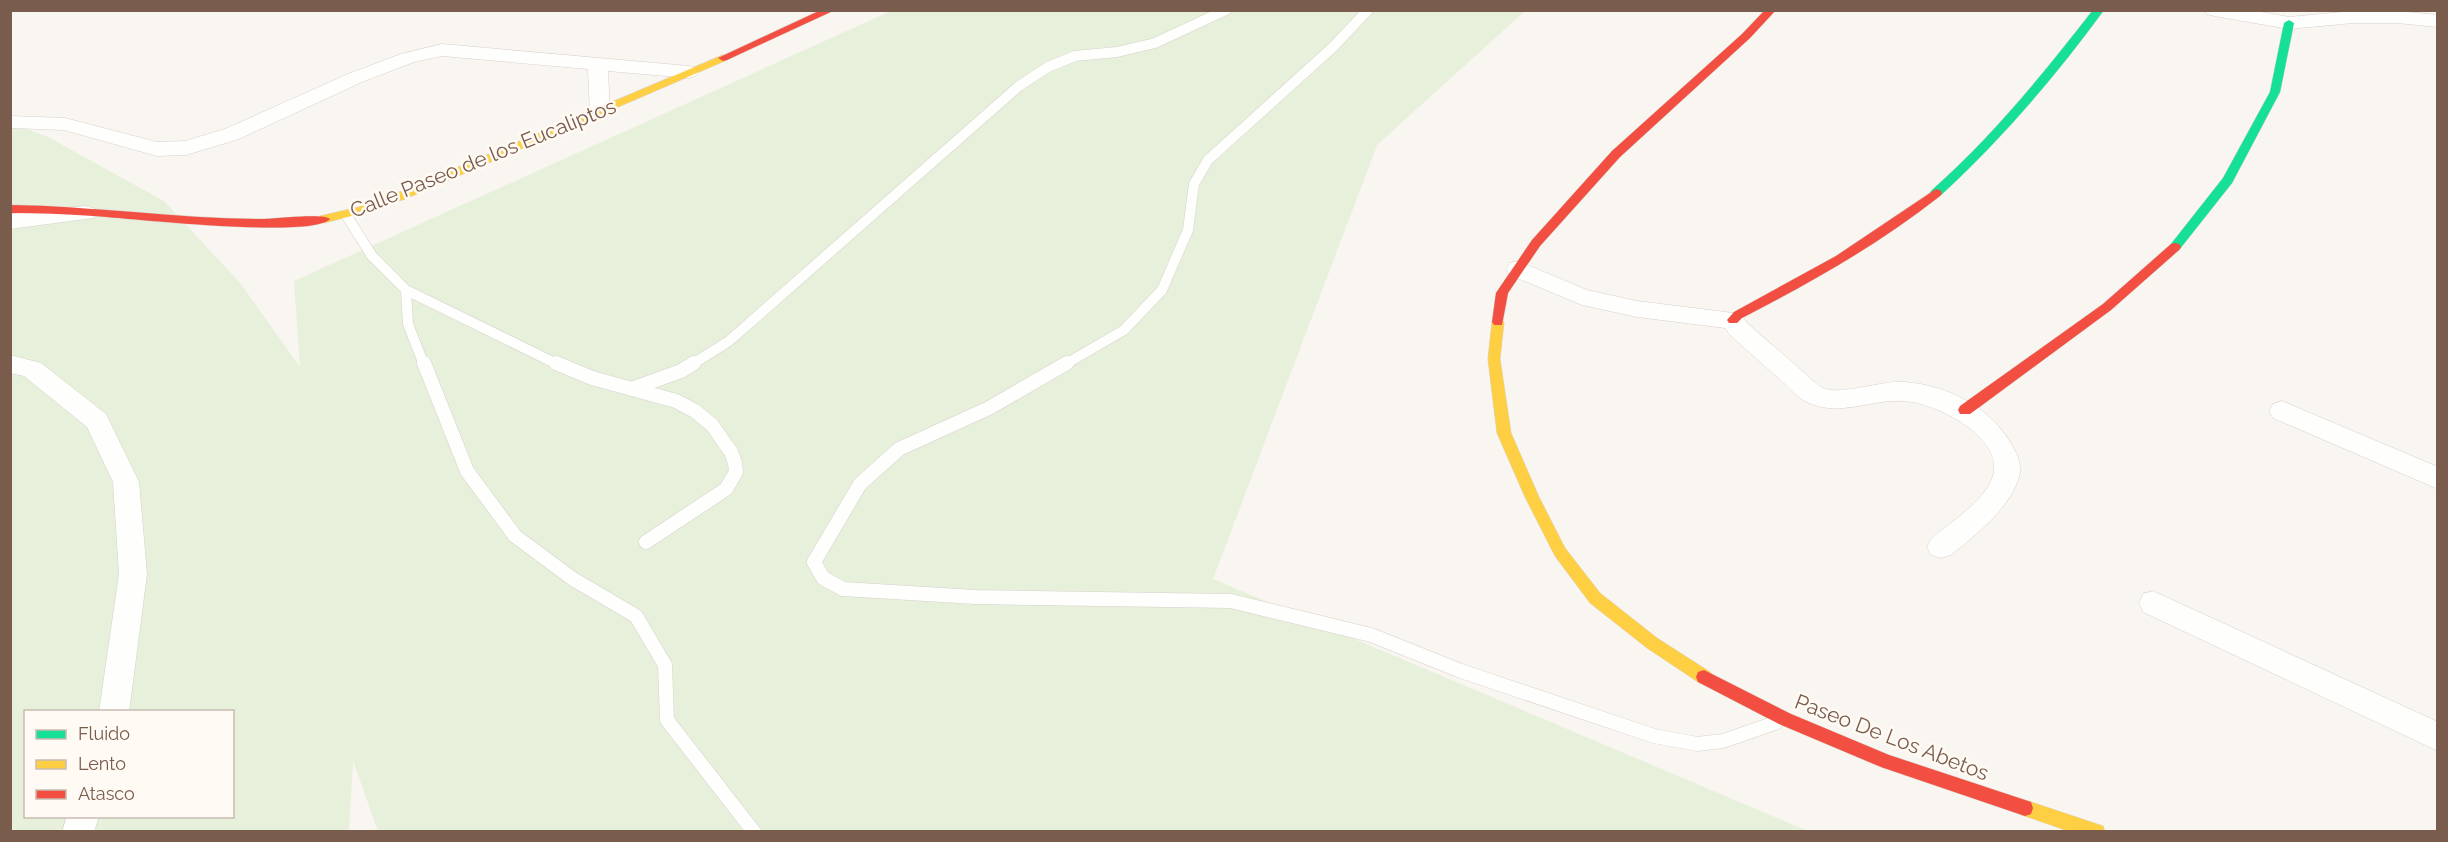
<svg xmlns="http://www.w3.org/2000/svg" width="2448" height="842" font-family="Raleway,sans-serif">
	<rect width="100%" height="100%" fill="#f9f5f0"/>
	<path fill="#e7f0db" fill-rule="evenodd" d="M891 11H1525L1377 145 1213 579 1808 831H378L353 761 349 831H11L10 123 48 137 164 201 241 284 300 367 294 281ZM26 712H232V816H26Z"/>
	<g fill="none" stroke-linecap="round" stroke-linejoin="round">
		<g stroke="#d7d1cb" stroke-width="11">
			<path id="lane-far1" d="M346 215 372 256 406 290 559 365
				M406 290 408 324 424 365
				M691 365 729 341 1019 86 1048 67 1075 56 1117 52 1155 43 1226 10
				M1064 365 1124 330 1162 290 1188 230 1194 184 1208 160 1333 47 1368 10"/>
		</g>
		<g stroke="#d7d1cb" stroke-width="15">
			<path id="lane" d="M424 363 467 471 515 536 573 579 636 616 665 665 667 720 754 832
				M556 363 592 378 676 401 695 411 712 425 731 452 735 463 736 472 726 489 646 542
				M1067 363 989 408 899 449 860 484 814 562 823 578 843 589 975 597 1231 601 1371 635 1461 671 1654 736 1697 744 1723 741 1775 723
				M634 388 681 371 694 363"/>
		</g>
		<g stroke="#d7d1cb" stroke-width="1">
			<path id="street" d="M2205 10H2250L2289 17 2353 11H2397L2438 15V27L2397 23H2353L2289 29 2214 16 2207 14Z
				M442 44 689 66 696 68 699 72 696 76 689 78 608 71 610 113 607 117 600 119 593 117 590 113 588 69 442 56 414 62 362 82 239 139 186 155 157 156 64 130 10 128V116L65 118 157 142 185 141 225 129 348 74 401 54Z
				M85 206 93 208 96 213 93 218 10 229V214Z
				M1518 261 1587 290 1637 301 1741 314 1747 323C1765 339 1784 355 1802 371 1808 376 1816 385 1823 388 1841 396 1883 380 1904 382 1948 385 1992 408 2013 447 2018 455 2022 467 2019 477 2009 510 1976 534 1951 555L1941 558 1931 555 1927 547 1931 539C1949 524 1980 503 1990 483 2013 440 1935 402 1903 401 1871 399 1840 417 1809 403 1800 400 1791 390 1784 383 1766 367 1748 351 1730 335L1725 328 1637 317 1582 305 1510 275 1506 269 1510 263Z
				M10 355 41 363 106 414 139 482 147 574 129 712H99L119 574 113 482 87 427 24 376 10 373Z
				M2282 401 2438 467V489L2273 418 2269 411 2273 404Z
				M2153 591 2438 722V751L2143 612 2139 603 2143 594Z
				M67 816H99L94 832H62Z"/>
		</g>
		<g stroke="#d9d2cb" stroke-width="1">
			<path id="fast" d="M2093 10H2104C2055 77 2001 140 1940 196H1932L1930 193 1932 190C1993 136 2043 74 2093 10Z
				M2289 20 2294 23 2280 92 2232 183 2179 250H2171L2169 247 2171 244 2223 178 2270 92 2284 23Z"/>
		</g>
		<g stroke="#d9d2cb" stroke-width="1">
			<path id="slow" d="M723 55 727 56V60L405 199 367 212 324 223 318 219 320 216 359 207 397 193Z
				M1498 317 1504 322 1500 359 1511 433 1539 497 1565 548 1600 593 1657 638 1710 672 1712 677 1710 682 1704 684 1698 682 1647 648 1590 603 1555 556 1525 497 1497 433 1488 359 1492 322Z
				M2025 800 2103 826 2105 832H2071L2025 816 2019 814 2017 808 2019 802Z"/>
		</g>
		<g stroke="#d9d2cb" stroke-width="1">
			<path id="jam" d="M821 10H835L727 60 723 61 718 58Z
				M1765 10H1776L1750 38 1620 157 1540 246 1508 293 1502 325H1494L1492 322 1496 293 1532 240 1612 151 1742 34Z
				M1936 189 1940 190 1942 193 1940 196C1879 244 1812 282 1742 318L1737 323H1729L1727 320 1734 312 1836 256Z
				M10 205C95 206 179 219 263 219 276 219 324 213 330 219 311 239 129 218 93 216 66 214 38 213 10 213Z
				M2175 243 2179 244 2181 247 2179 250 2111 310 1970 414H1960L1958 410 1960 406 2103 304 2171 244Z
				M1704 670 1791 714 1889 755 2025 800 2031 802 2033 808 2031 814 2025 816 1881 767 1779 724 1698 682 1696 677 1698 672Z"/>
		</g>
		<use href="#lane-far1" stroke="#fefefd" stroke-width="10"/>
		<use href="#lane" stroke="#fefefd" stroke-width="14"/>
		<use href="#street" fill="#fefefd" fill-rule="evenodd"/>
		<use href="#fast" fill="#16e098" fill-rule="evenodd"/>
		<use href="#slow" fill="#ffcf43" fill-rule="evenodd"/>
		<use href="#jam" fill="#f24e42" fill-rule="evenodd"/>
	</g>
	<g text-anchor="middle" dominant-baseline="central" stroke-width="5" stroke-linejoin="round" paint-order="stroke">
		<g font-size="21" fill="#7a5c4d" stroke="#fffaf3">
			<text transform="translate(483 158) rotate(-22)">Calle Paseo de los Eucaliptos</text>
			<text transform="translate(1892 737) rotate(21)">Paseo De Los Abetos</text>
		</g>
	</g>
	<rect width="2448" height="842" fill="none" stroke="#7a5c4d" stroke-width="24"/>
	<rect x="24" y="710" width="210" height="108" fill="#fffaf3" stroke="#cabbb1" stroke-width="1.5"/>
	<rect x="36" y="730" width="30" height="9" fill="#16e098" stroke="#cabbb1" stroke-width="1.5"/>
	<text x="78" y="740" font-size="18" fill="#7a5c4d">Fluido</text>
	<rect x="36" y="760" width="30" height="9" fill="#ffcf43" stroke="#cabbb1" stroke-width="1.5"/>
	<text x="78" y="770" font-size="18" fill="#7a5c4d">Lento</text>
	<rect x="36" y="790" width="30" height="9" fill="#f24e42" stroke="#cabbb1" stroke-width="1.5"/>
	<text x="78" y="800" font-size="18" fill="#7a5c4d">Atasco</text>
</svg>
